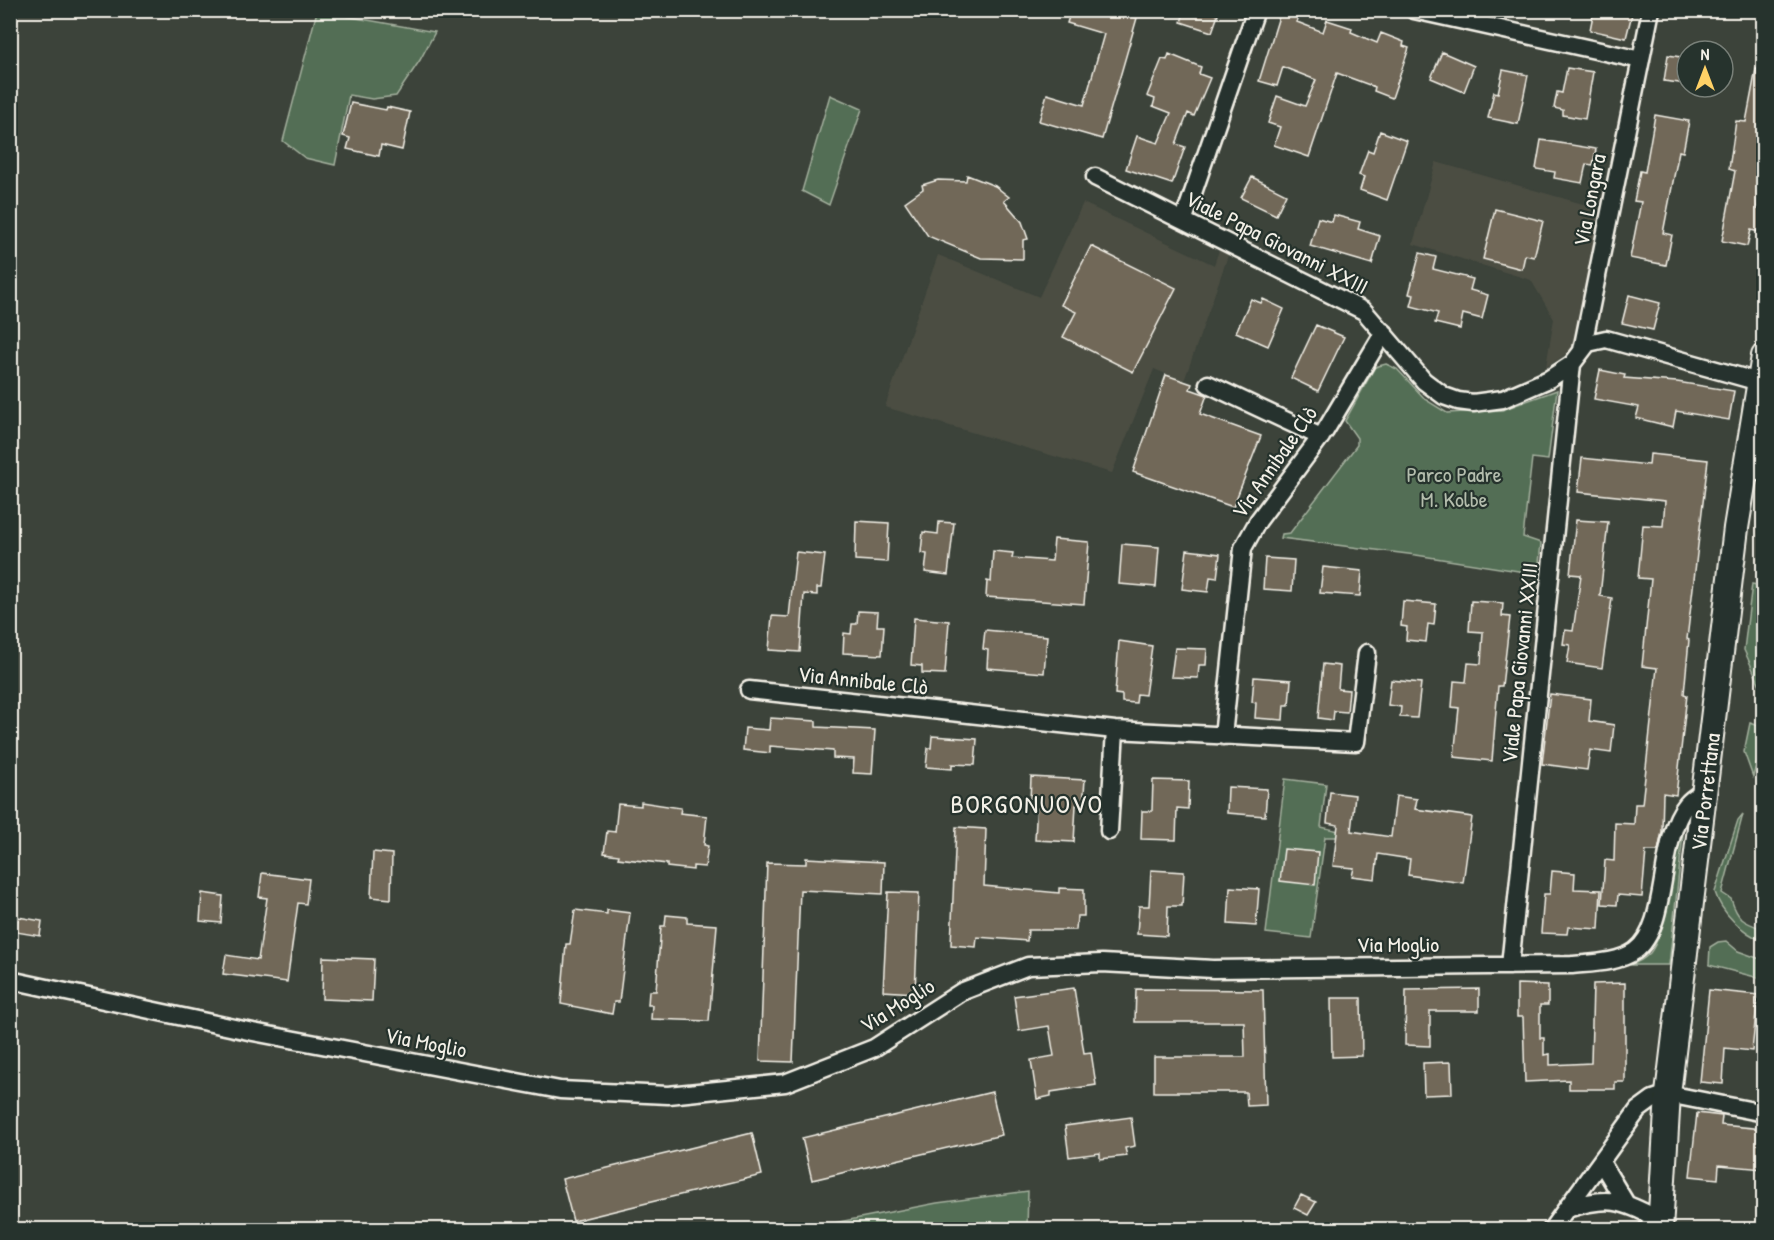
<svg xmlns="http://www.w3.org/2000/svg" width="1774" height="1240" font-family="'Patrick Hand',sans-serif">
	<rect width="100%" height="100%" fill="#3c433a"/>
	<filter id="ink" filterUnits="userSpaceOnUse"><feTurbulence type="fractalNoise" baseFrequency=".0167" numOctaves="2"/><feDisplacementMap in="SourceGraphic" scale="12" xChannelSelector="R" yChannelSelector="G"/><feConvolveMatrix kernelMatrix="1 2 1 2 8 2 1 2 1" color-interpolation-filters="sRGB"/></filter>
	<g filter="url(#ink)">
		<path fill="#4c4e43" d="M1436 162 1604 210 1577 347 1546 367 1554 319 1531 280 1413 244Z
			M1083 203 1214 265 1223 239 1232 244 1184 381 1154 369 1112 473 885 407 938 255 1039 297Z"/>
		<path fill="#536e55" stroke="#a4b09e" stroke-width="1.5" d="M317 11 435 32 420 60 396 96 372 99 349 95 335 165 305 158 283 141Z
			M830 95 862 109 829 205 802 191Z
			M1386 364 1397 369 1426 400 1447 413 1502 410 1557 390 1548 460 1532 458 1523 537 1541 543 1538 574 1416 555 1281 538 1282 534 1290 533 1357 445V438L1345 421 1375 367Z
			M1752 584 1763 586V692L1744 650Z
			M1750 723 1763 727V738L1753 777 1744 752Z
			M1285 779 1326 784 1321 827 1339 831 1336 837H1325L1311 938 1266 933Z
			M1743 814 1722 893 1731 899C1738 920 1743 922 1763 929V941C1743 933 1721 913 1715 892L1738 820Z
			M1680 834H1683L1669 965H1630C1638 963 1644 959 1650 953 1667 932 1674 862 1680 834Z
			M1726 941 1738 951 1763 960V979L1709 965 1710 947 1718 942Z
			M1028 1191 1027 1229H803L937 1203Z"/>
		<path fill="#716859" stroke="#f4f1e8" stroke-width="1.5" d="M1071 10H1113L1137 18 1102 139 1039 121 1047 94 1084 105 1104 34 1067 23Z
			M1185 10H1206L1218 15 1212 32 1181 22Z
			M1281 10 1299 15 1297 22 1323 32 1327 20 1352 28 1351 32 1377 43 1381 33 1404 42 1403 46 1409 48 1392 98 1374 91 1375 87 1337 73 1309 157 1274 145 1280 127 1268 123 1277 96 1305 106 1316 80 1283 67 1277 86 1259 81Z
			M1594 10H1633L1626 38 1590 30Z
			M1442 52 1474 66 1464 92 1431 78Z
			M1169 54 1201 67 1199 74 1210 78 1194 116 1188 113 1176 144 1185 147 1172 184 1126 169 1137 136 1158 143 1171 113 1153 106 1155 99 1147 96 1162 59 1167 60Z
			M1668 55 1687 58V84L1664 81Z
			M1567 68 1593 72 1585 119 1563 115V110L1554 108 1557 92 1562 93Z
			M1756 69 1764 70V163L1757 209 1763 210 1759 232 1751 230 1747 246 1722 241 1735 171 1729 169 1736 121 1746 122Z
			M1503 70 1528 75 1518 124 1488 118 1494 92 1498 93Z
			M351 103 386 110 387 107 410 112 402 150 381 145 379 156 347 149 350 138 343 136Z
			M1655 115 1689 121 1683 152 1679 151 1663 233 1672 235 1666 265 1630 258 1641 202 1634 201 1640 171 1645 172Z
			M1380 131 1407 141 1387 200 1360 190 1364 177 1359 175 1368 150 1373 152Z
			M1541 140 1596 149 1593 165 1586 164 1582 183 1554 178 1555 172 1536 169Z
			M967 175 995 186 1009 197 1004 201 1022 222 1028 239 1023 240V259L981 258 928 236 905 202 923 189 922 185 938 180 966 181Z
			M1252 177 1286 194 1276 215 1241 198Z
			M1495 209 1543 221 1534 257 1525 255 1522 269 1483 259Z
			M1334 215 1360 222 1358 229 1380 236 1372 264 1310 246 1318 218 1332 222Z
			M1091 246 1176 288 1133 372 1063 337 1076 312 1061 305Z
			M1420 253 1436 257 1433 269 1473 279 1470 290 1488 295 1482 319 1463 314 1460 329 1435 323 1438 313 1411 306 1414 295 1409 294Z
			M1629 295 1660 303 1653 330 1622 323Z
			M1251 299 1261 303 1263 299 1284 309 1268 346 1236 332Z
			M1316 325 1344 337 1318 391 1291 378Z
			M1600 370 1625 375 1624 378 1677 382 1734 391 1729 420 1676 411 1673 427 1636 418 1639 407 1594 399Z
			M1166 375 1192 384 1190 389 1207 395 1200 414 1261 436 1233 507 1133 472Z
			M1650 454 1708 460 1687 639 1689 640 1684 694 1687 695 1676 795 1663 793 1662 832 1658 851H1646L1642 897 1618 895 1617 905 1602 904 1605 860 1614 861 1615 823 1634 824 1635 804H1642L1657 668 1642 666 1651 579 1638 578 1643 525 1663 526 1665 501 1578 492 1582 458 1649 465Z
			M1576 520 1608 522 1600 596 1612 598 1602 668 1567 663 1570 645 1563 644 1565 630 1573 631 1581 575 1570 574Z
			M856 521 889 523 887 562 855 560Z
			M939 522 954 523 948 575 925 572 927 554 921 553 923 532 938 534Z
			M1054 539 1089 542 1084 604 986 597 987 581 991 582 993 551 1013 553 1012 558 1052 561Z
			M1122 544 1159 547 1156 587 1119 584Z
			M1187 550 1220 554 1217 578 1210 577 1208 592 1182 589Z
			M796 552 825 555 821 588H817V595L804 594 800 652 769 650 772 616 789 617Z
			M1265 558 1294 560 1292 591 1263 589Z
			M1323 567 1362 571 1360 596 1320 593Z
			M1403 601 1436 604 1434 625 1428 624 1426 642 1406 640 1407 627 1401 626Z
			M1471 601 1503 603 1502 616 1510 617 1502 686H1498L1492 761 1454 757 1459 708 1452 707 1454 681 1466 682 1468 663 1481 664 1483 632 1469 631Z
			M858 611 878 612 877 626H884L882 655 843 653 844 633 851 634 852 624H857Z
			M914 618 949 621 945 674 922 673V666L911 665Z
			M985 630 1047 636 1044 673 987 668 988 650 983 649Z
			M1119 641 1152 646 1145 695 1137 694 1136 703 1122 702V695L1115 694Z
			M1175 648 1207 649 1206 665H1199L1198 678 1171 677Z
			M1323 664 1340 666 1338 689 1349 690 1347 712 1334 711 1333 720 1318 718Z
			M1254 677 1291 680 1289 705H1284L1283 720 1255 718 1256 703 1252 702Z
			M1391 680 1421 683 1417 718 1400 717 1401 707 1388 705Z
			M1550 694 1591 699 1589 721 1614 725 1611 753 1590 750 1587 770 1542 764Z
			M770 718 816 721V727L875 730 872 774 853 773 854 759 833 758V751L770 746V753L743 750 745 728 769 730Z
			M932 736 977 739 975 765 952 764V769L926 767 928 748H931Z
			M1031 777 1085 780 1083 805H1076L1074 842 1035 840 1037 801H1030Z
			M1153 780 1189 781 1188 809 1177 808 1176 840 1141 839 1142 811H1152Z
			M1228 787 1267 789 1265 816 1227 813Z
			M1330 792 1355 795 1351 831 1391 837 1396 796 1417 799 1415 809 1472 817 1463 883 1408 875 1410 859 1378 854 1375 879 1352 876 1354 868 1333 866 1338 825 1327 823Z
			M641 802 681 808 680 813 707 816 704 845 708 846 705 867 693 866V870L667 867V864L618 858 619 855 604 853 607 831 615 832 618 804 641 806Z
			M956 827 986 829 984 886 1059 893V888L1084 889V916H1077L1076 930H1028L1027 941 977 937 976 947 951 945Z
			M1284 849 1318 852 1315 885 1280 881Z
			M373 852 392 854 391 899 371 897Z
			M806 858 884 862 883 894 800 890 793 1062 760 1061 767 863 806 864Z
			M1151 870 1184 872 1182 906H1168L1167 936 1137 934 1139 906H1149Z
			M1552 871 1575 873 1574 889 1601 890 1599 929 1568 927 1567 934 1541 933 1544 894H1550Z
			M262 873 309 879 306 904 298 903 287 982 223 974 226 955 258 960 267 898 259 897Z
			M1230 887 1259 889 1256 926 1228 924Z
			M888 892 919 893 915 993 883 991Z
			M202 893 223 896 221 923 200 921Z
			M575 910 607 914V910L630 913 619 1002H614L612 1014 561 1004 566 944H570Z
			M666 915 687 917V923L717 925 709 1021 651 1019 652 1005H648L649 991H656L661 926H665Z
			M18 917 42 921 40 936 16 932Z
			M323 957 374 959 372 1001 322 999Z
			M1625 983V1082H1615V1089H1569V1080L1525 1082 1523 1017H1517V984L1548 985V1005H1540V1038H1544V1055L1550 1054V1065L1591 1063 1593 984Z
			M1074 988 1084 1053 1091 1052 1096 1085 1051 1092V1096L1037 1099 1031 1060 1054 1056 1049 1026 1019 1031 1014 996Z
			M1136 989 1263 990 1266 1105 1247 1106 1246 1092H1154V1057H1245L1244 1022H1135Z
			M1479 989V1011H1430V1046L1405 1045 1406 990Z
			M1709 990 1758 995 1752 1051 1725 1048 1723 1084 1700 1082Z
			M1331 998H1361L1362 1056 1332 1057Z
			M1451 1062 1452 1094 1424 1095 1423 1063Z
			M992 1092 1002 1135 812 1180 802 1138Z
			M1697 1113 1722 1116 1721 1125 1764 1129V1169L1719 1165 1718 1179 1690 1176Z
			M1131 1117 1135 1146 1125 1148 1127 1156 1100 1159V1153L1069 1157 1065 1126Z
			M752 1133 762 1175 573 1221 562 1179Z
			M1301 1195 1316 1202 1308 1215 1294 1208Z"/>
		<g fill="none" stroke-linecap="round" stroke-linejoin="round">
			<g stroke="#f4f1e8" stroke-width="21">
				<path id="street" d="M1414 10 1641 60
					M1095 177 1364 311 1424 381 1444 396 1458 401 1473 403 1503 399 1549 379 1572 364
					M1184 219 1256 10
					M1582 350 1651 10
					M1208 384 1321 437
					M1745 467 1764 473
					M749 690 1115 730 1356 742 1367 653
					M1223 736 1243 548 1258 521 1325 431 1384 332
					M1109 831 1115 730
					M1510 966 1572 364 1588 343 1606 339 1759 382
					M10 980 253 1032 560 1090 668 1095 785 1083 874 1048 961 992 1028 966 1102 963 1213 969 1572 965C1592 963 1618 963 1635 951 1670 926 1657 839 1687 804 1691 799 1699 794 1705 790
					M1601 1162 1625 1202
					M1567 1209C1610 1195 1620 1200 1660 1220L1646 1230
					M1551 1230 1638 1110 1653 1099 1668 1094 1764 1113"/>
			</g>
			<g stroke="#f4f1e8" stroke-width="28">
				<path id="secondary" d="M1660 1230 1668 1094 1736 528 1764 356"/>
			</g>
			<use href="#street" stroke="#26332d" stroke-width="16"/>
			<use href="#secondary" stroke="#26332d" stroke-width="24"/>
		</g>
	</g>
	<g text-anchor="middle" dominant-baseline="central" stroke-width="4.5" stroke-linejoin="round" paint-order="stroke">
		<g font-size="22" fill="#f4f1e8" stroke="#26332d">
			<text transform="translate(1589 200) rotate(-79)">Via Longara</text>
			<text transform="translate(1277 242) rotate(27)">Viale Papa Giovanni XXIII</text>
			<text transform="translate(1274 462) rotate(-55)">Via Annibale Clò</text>
			<text transform="translate(1519 663) rotate(-84)">Viale Papa Giovanni XXIII</text>
			<text transform="translate(863 680) rotate(6)">Via Annibale Clò</text>
			<text transform="translate(1705 792) rotate(-83)">Via Porrettana</text>
			<text x="1398" y="944">Via Moglio</text>
			<text transform="translate(897 1005) rotate(-32)">Via Moglio</text>
			<text transform="translate(426 1042) rotate(11)">Via Moglio</text>
		</g>
		<g font-size="22" fill="#b4bdad" stroke="#26332d">
			<text x="1454" y="474">Parco Padre<tspan x="1454" dy="25">M. Kolbe</tspan></text>
		</g>
		<g font-size="26" letter-spacing="1.5" fill="#f4f1e8" stroke="#26332d">
			<text x="1027" y="803">BORGONUOVO</text>
		</g>
	</g>
	<rect width="1774" height="1240" fill="none" stroke="#26332d" stroke-width="36"/>
	<rect x="18" y="18" width="1738" height="1204" fill="none" stroke="#f4f1e8" stroke-width="2" filter="url(#ink)"/>
	<g transform="translate(1705 69)"><circle r="28" fill="#26332d" stroke="#787f78" stroke-width="1.5"/>
	<path d="M0-4.5L10 22L0 15L-10 22Z" fill="#ffd166"/>
	<text y="-9" font-size="16" font-weight="bold" text-anchor="middle" fill="#f4f1e8">N</text>
	</g>
</svg>
